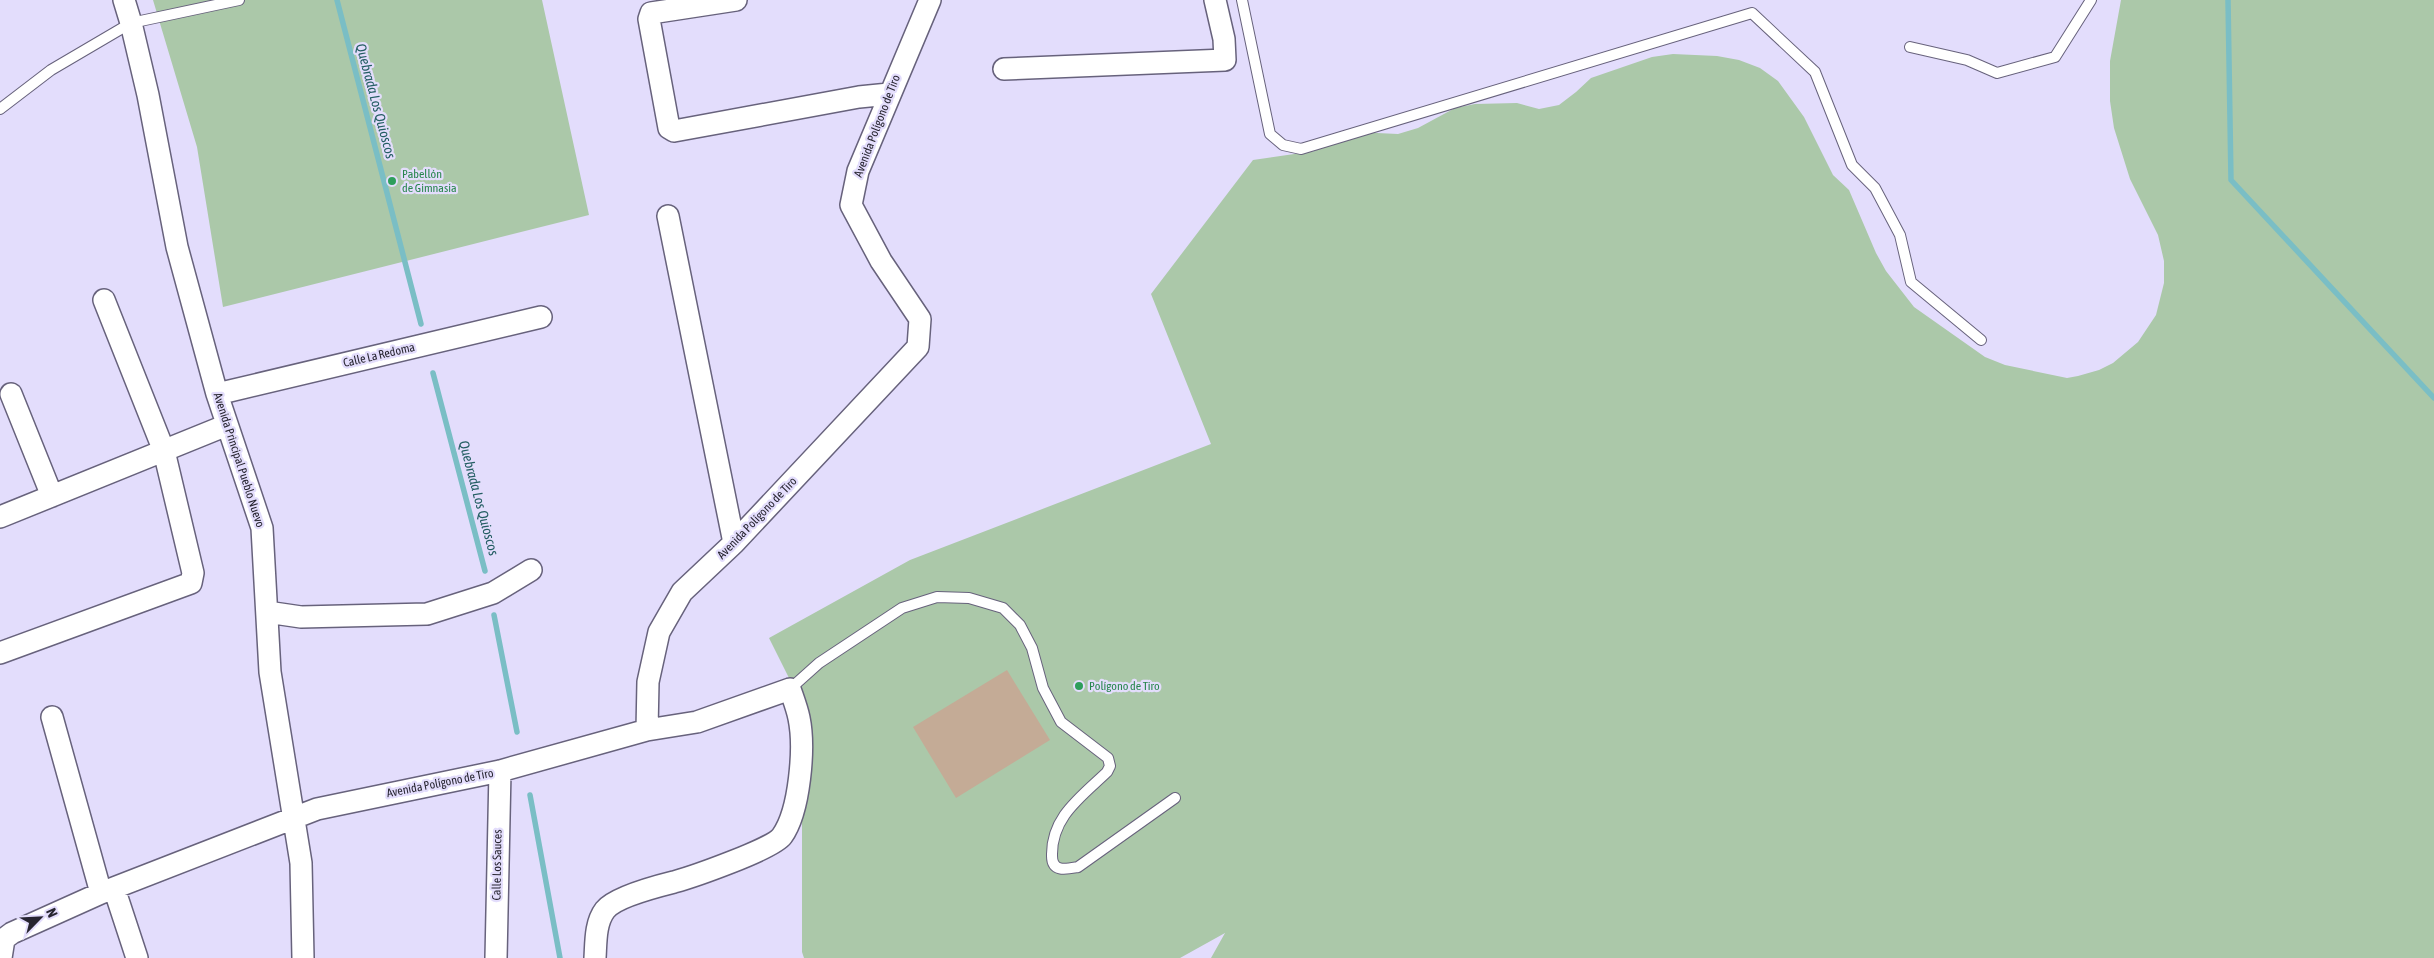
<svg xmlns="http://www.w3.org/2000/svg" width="2434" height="958" font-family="'Asap Condensed',sans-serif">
	<rect width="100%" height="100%" fill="#e3ddfc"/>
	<path fill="#abc8a9" d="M153 0H542L589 215 223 307 197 147Z
		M2121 0H2434V958H1211L1225 933 1180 958H804L802 952V704L769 638 910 560 1211 444 1151 294 1253 160 1315 151 1324 143 1356 132 1398 134 1418 128 1455 108 1475 104 1517 103 1539 109 1559 105 1576 92 1591 78 1652 57 1673 54 1717 56 1739 60 1760 68 1778 81 1804 117 1833 175 1849 190 1876 253 1886 271 1914 307 1985 357 2005 365 2067 378 2078 376 2099 370 2113 363 2138 342 2156 315 2164 283V261L2158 235 2130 179 2114 128 2110 101V61Z"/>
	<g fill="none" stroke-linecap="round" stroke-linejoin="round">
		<path stroke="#7abec5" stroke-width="5.5" d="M337 0 421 324
			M2228 0 2231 180 2434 398
			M433 373 485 571
			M494 615 517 732
			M530 795 560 958"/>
	</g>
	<path fill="#c4ab96" d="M1007 670 1050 740 956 798 913 727Z"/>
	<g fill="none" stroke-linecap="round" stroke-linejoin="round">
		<g stroke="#67627c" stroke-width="12">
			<path id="lane" d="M1242 0 1270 134 1283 145 1301 149 1752 13 1815 72 1852 165 1875 188 1900 235 1911 282 1981 340
				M1910 47 1967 60 1997 73 2055 57 2091 0
				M0 109 51 70 131 23 239 0
				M790 689 819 663 902 608 937 597 969 598 1003 608 1020 625 1032 648 1043 688 1061 722 1108 758 1110 766 1107 772C1081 797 1051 817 1052 856 1052 873 1067 869 1078 867L1175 798"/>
		</g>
		<g stroke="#67627c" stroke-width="24">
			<path id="street" d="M124 0 131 23 148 95 177 247 217 394 262 528 270 672 301 863 303 958
				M736 0 651 13 649 19 669 128 674 131 859 97 889 94
				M1004 69 1225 60 1224 39 1215 0
				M668 216 734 543
				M11 394 52 496
				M217 394 541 317
				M0 517 227 425
				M267 612 301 617 427 614 493 593 531 570
				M0 653 191 583 193 573 164 451 104 300
				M52 717 101 893
				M114 888 137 958
				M1 958 4 939 12 933 101 893 317 809 500 771 647 730 648 682 659 632 682 592 734 543 918 347 920 319 881 261 851 205 858 171 930 0
				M496 958 500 771
				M595 958C596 943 595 923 605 910 615 897 658 886 674 882 692 877 773 849 782 836 800 811 805 747 799 718 797 708 793 698 790 689L697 722 647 730"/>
		</g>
		<use href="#lane" stroke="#fff" stroke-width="10"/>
		<use href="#street" stroke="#fff" stroke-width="21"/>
	</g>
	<g fill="#2e9e5b" stroke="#e3ddfc" stroke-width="2">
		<circle cx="392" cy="181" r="5"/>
		<circle cx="1079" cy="686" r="5"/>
	</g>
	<g text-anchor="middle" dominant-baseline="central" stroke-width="4.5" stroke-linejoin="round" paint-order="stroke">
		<g font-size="12" fill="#272530" stroke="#e3ddfc">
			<text transform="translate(877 126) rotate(-69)">Avenida Polígono de Tiro</text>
			<text transform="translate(379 355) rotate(-13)">Calle La Redoma</text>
			<text transform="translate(239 460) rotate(72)">Avenida Principal Pueblo Nuevo</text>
			<text transform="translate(757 518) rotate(-46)">Avenida Polígono de Tiro</text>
			<text transform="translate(440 783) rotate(-11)">Avenida Polígono de Tiro</text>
			<text transform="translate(497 865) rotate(-89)">Calle Los Sauces</text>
		</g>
		<g font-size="12" fill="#27864d" stroke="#e3ddfc" text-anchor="start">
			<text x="402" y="174">Pabellón<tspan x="402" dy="14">de Gimnasia</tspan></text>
			<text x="1089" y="686">Polígono de Tiro</text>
		</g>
		<g font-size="14" font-style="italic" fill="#245e63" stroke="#e3ddfc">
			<text transform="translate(376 101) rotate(75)">Quebrada Los Quioscos</text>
			<text transform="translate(479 498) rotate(75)">Quebrada Los Quioscos</text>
		</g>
	</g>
	<g transform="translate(40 918) rotate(66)" stroke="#e3ddfc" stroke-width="4" paint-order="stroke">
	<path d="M0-4L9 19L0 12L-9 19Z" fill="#272530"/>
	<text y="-8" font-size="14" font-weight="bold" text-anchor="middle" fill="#272530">N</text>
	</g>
</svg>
